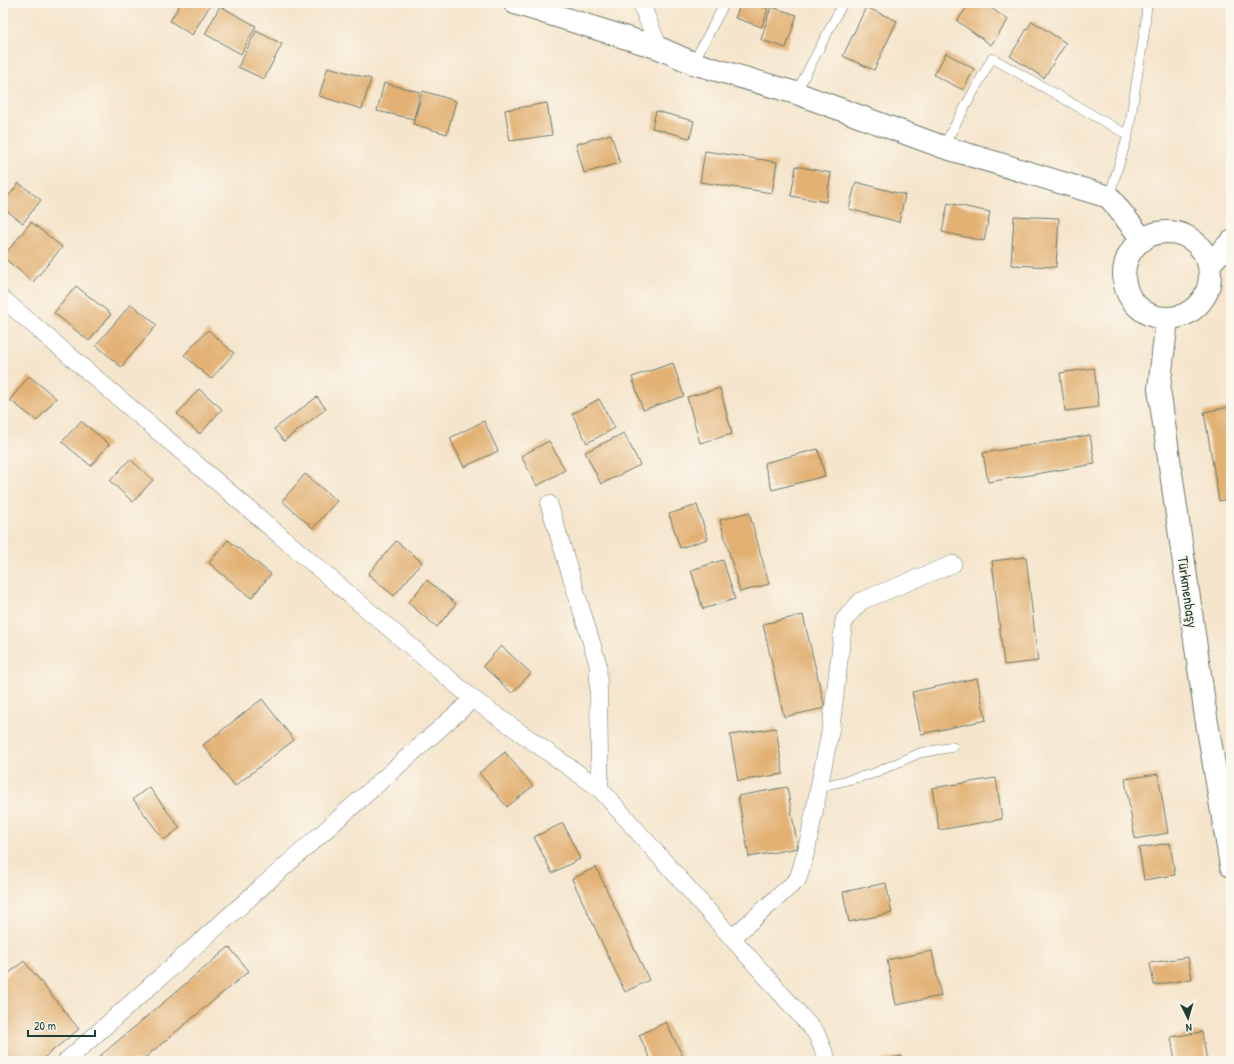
<svg xmlns="http://www.w3.org/2000/svg" width="1234" height="1064" font-family="'Patrick Hand',sans-serif">
	<rect width="100%" height="100%" fill="#fbf7ec"/>
	<filter id="ink" filterUnits="userSpaceOnUse"><feTurbulence type="fractalNoise" baseFrequency=".025" numOctaves="2"/><feDisplacementMap in="SourceGraphic" scale="8" xChannelSelector="R" yChannelSelector="G"/><feConvolveMatrix kernelMatrix="1 2 1 2 8 2 1 2 1" color-interpolation-filters="sRGB"/></filter>
	<filter id="wash" filterUnits="userSpaceOnUse"><feTurbulence type="fractalNoise" baseFrequency=".012" numOctaves="4" result="noise"/><feDisplacementMap in="SourceGraphic" scale="16" xChannelSelector="R" yChannelSelector="G"/><feGaussianBlur stdDeviation="0.9" result="paint"/><feColorMatrix in="noise" values="0 0 0 0 0 0 0 0 0 0 0 0 0 0 0 0 0 1.4 0 .05"/><feComposite in="paint" operator="in"/></filter>
	<g filter="url(#wash)">
		<rect width="100%" height="100%" fill="#f5e5cc"/>
		<g id="blocks">
			<path fill="#e2b173" d="M181 3 211 4 192 35 170 21Z
				M741 3H752L768 9 762 27 735 18Z
				M970 3H984L1008 20 991 45 957 21Z
				M220 6 256 26 241 54 205 34Z
				M771 7 797 15 786 48 761 40Z
				M866 7 897 21 874 70 843 56Z
				M1032 21 1066 43 1044 78 1010 56Z
				M256 31 282 44 264 79 238 67Z
				M946 53 974 69 963 90 934 75Z
				M328 67 371 79 362 109 319 96Z
				M384 83 420 92 414 119 377 111Z
				M423 91 456 101 447 134 413 124Z
				M547 103 552 135 510 141 505 110Z
				M656 111 694 121 690 138 652 128Z
				M611 134 620 163 584 173 576 144Z
				M705 151 777 162 772 193 700 182Z
				M796 166 831 173 826 202 791 196Z
				M856 182 905 195 899 222 849 209Z
				M19 183 41 200 23 223 3 208V203Z
				M948 203 990 212 984 241 942 232Z
				M1014 216 1059 218 1056 267 1011 265Z
				M31 222 62 247 33 282 3 257Z
				M76 286 111 314 89 341 54 313Z
				M131 304 157 325 121 367 96 345Z
				M208 330 234 353 211 379 184 355Z
				M673 363 684 396 643 410 632 377Z
				M1094 368 1099 407 1065 411 1060 373Z
				M29 376 56 398 37 421 10 400Z
				M720 388 732 434 700 443 687 397Z
				M199 389 222 409 200 434 177 414Z
				M317 397 326 409 284 441 274 429Z
				M599 399 615 428 587 443 572 414Z
				M1230 407 1231 414V499L1219 501 1204 412Z
				M81 421 109 444 91 466 62 442Z
				M484 421 498 451 464 467 450 438Z
				M624 433 640 465 601 484 585 452Z
				M1090 435 1095 464 988 482 983 453Z
				M549 441 565 470 537 486 521 456Z
				M818 449 825 476 772 490 764 463Z
				M130 459 153 480 133 502 110 481Z
				M305 474 337 501 313 528 282 501Z
				M697 505 708 539 680 548 669 514Z
				M749 512 769 584 740 592 720 520Z
				M228 540 271 574 251 598 209 563Z
				M396 541 422 562 394 596 368 574Z
				M1026 557 1038 661 1004 665 992 561Z
				M723 560 735 599 703 609 691 570Z
				M427 580 456 604 437 627 408 603Z
				M803 615 825 708 784 717 763 624Z
				M501 646 531 673 512 693 483 666Z
				M977 678 986 720 921 734 912 692Z
				M262 699 294 740 235 786 203 745Z
				M776 728 783 774 738 781 730 735Z
				M505 752 533 786 507 807 479 773Z
				M1158 774 1168 833 1135 839 1125 779Z
				M996 778 1002 819 939 830 932 788Z
				M149 787 180 828 164 840 133 799Z
				M787 787 798 848 749 857 738 796Z
				M563 823 580 859 552 873 534 837Z
				M1170 843 1175 875 1144 880 1139 848Z
				M596 867 649 980 625 992 572 879Z
				M886 883 892 913 849 922 843 892Z
				M229 947 249 971 141 1061H94Z
				M932 951 941 996 896 1005 887 960Z
				M1188 957 1192 979 1154 985 1150 963Z
				M24 961 79 1029 40 1061H3V978Z
				M666 1022 685 1061H651L639 1035Z
				M1202 1032 1207 1061H1175L1171 1037Z
				M902 1056 903 1061H883L882 1060Z"/>
		</g>
	</g>
	<g filter="url(#ink)">
		<use href="#blocks" fill-opacity="0" stroke="#6a7869" stroke-width="1"/>
		<g fill="none" stroke-linecap="round" stroke-linejoin="round">
			<g stroke="#6a7869" stroke-width="10">
				<path id="lane" d="M693 63 725 3
					M796 93 843 3
					M943 147 992 58 1128 135
					M1109 197 1128 135 1145 28 1147 3
					M819 787 872 774 920 753 953 747"/>
			</g>
			<g stroke="#6a7869" stroke-width="18">
				<path id="street" d="M641 3 659 48
					M3 299 298 551 473 699 600 789 816 1033 828 1061
					M549 504 598 664 600 789
					M732 938 798 879 807 848 831 727 844 620 861 601 953 564
					M66 1061 473 699"/>
			</g>
			<g stroke="#6a7869" stroke-width="24">
				<path id="secondary" d="M515 3 659 48 693 63 796 93 943 147 1109 197 1143 240
					M1124 275a43 43 0 1 1 86 0a43 43 0 1 1-86 0Z
					M1209 264 1231 242
					M1167 319 1159 389 1206 717 1231 866"/>
			</g>
			<use href="#lane" stroke="#fff" stroke-width="9"/>
			<use href="#street" stroke="#fff" stroke-width="17"/>
			<use href="#secondary" stroke="#fff" stroke-width="22"/>
		</g>
	</g>
	<g text-anchor="middle" dominant-baseline="central" stroke-width="4" stroke-linejoin="round" paint-order="stroke">
		<g font-size="15" fill="#1f3d34" stroke="#fbf7ec">
			<text transform="translate(1188 592) rotate(82)">Türkmenbaşy</text>
		</g>
	</g>
	<rect width="1234" height="1064" fill="none" stroke="#fbf7ec" stroke-width="16"/>
	<g transform="translate(1188 1018) rotate(175)" stroke="#fbf7ec" stroke-width="3" paint-order="stroke">
	<path d="M0-3L7 15L0 10L-7 15Z" fill="#1f3d34"/>
	<text y="-6" font-size="11" font-weight="bold" text-anchor="middle" fill="#1f3d34">N</text>
	</g>
	<path d="M28 1030v6h67v-6" fill="none" stroke="#1f3d34" stroke-width="2"/>
	<text x="34" y="1030" font-size="12" fill="#1f3d34" stroke="#fbf7ec" stroke-width="3" paint-order="stroke">20 m</text>
</svg>
